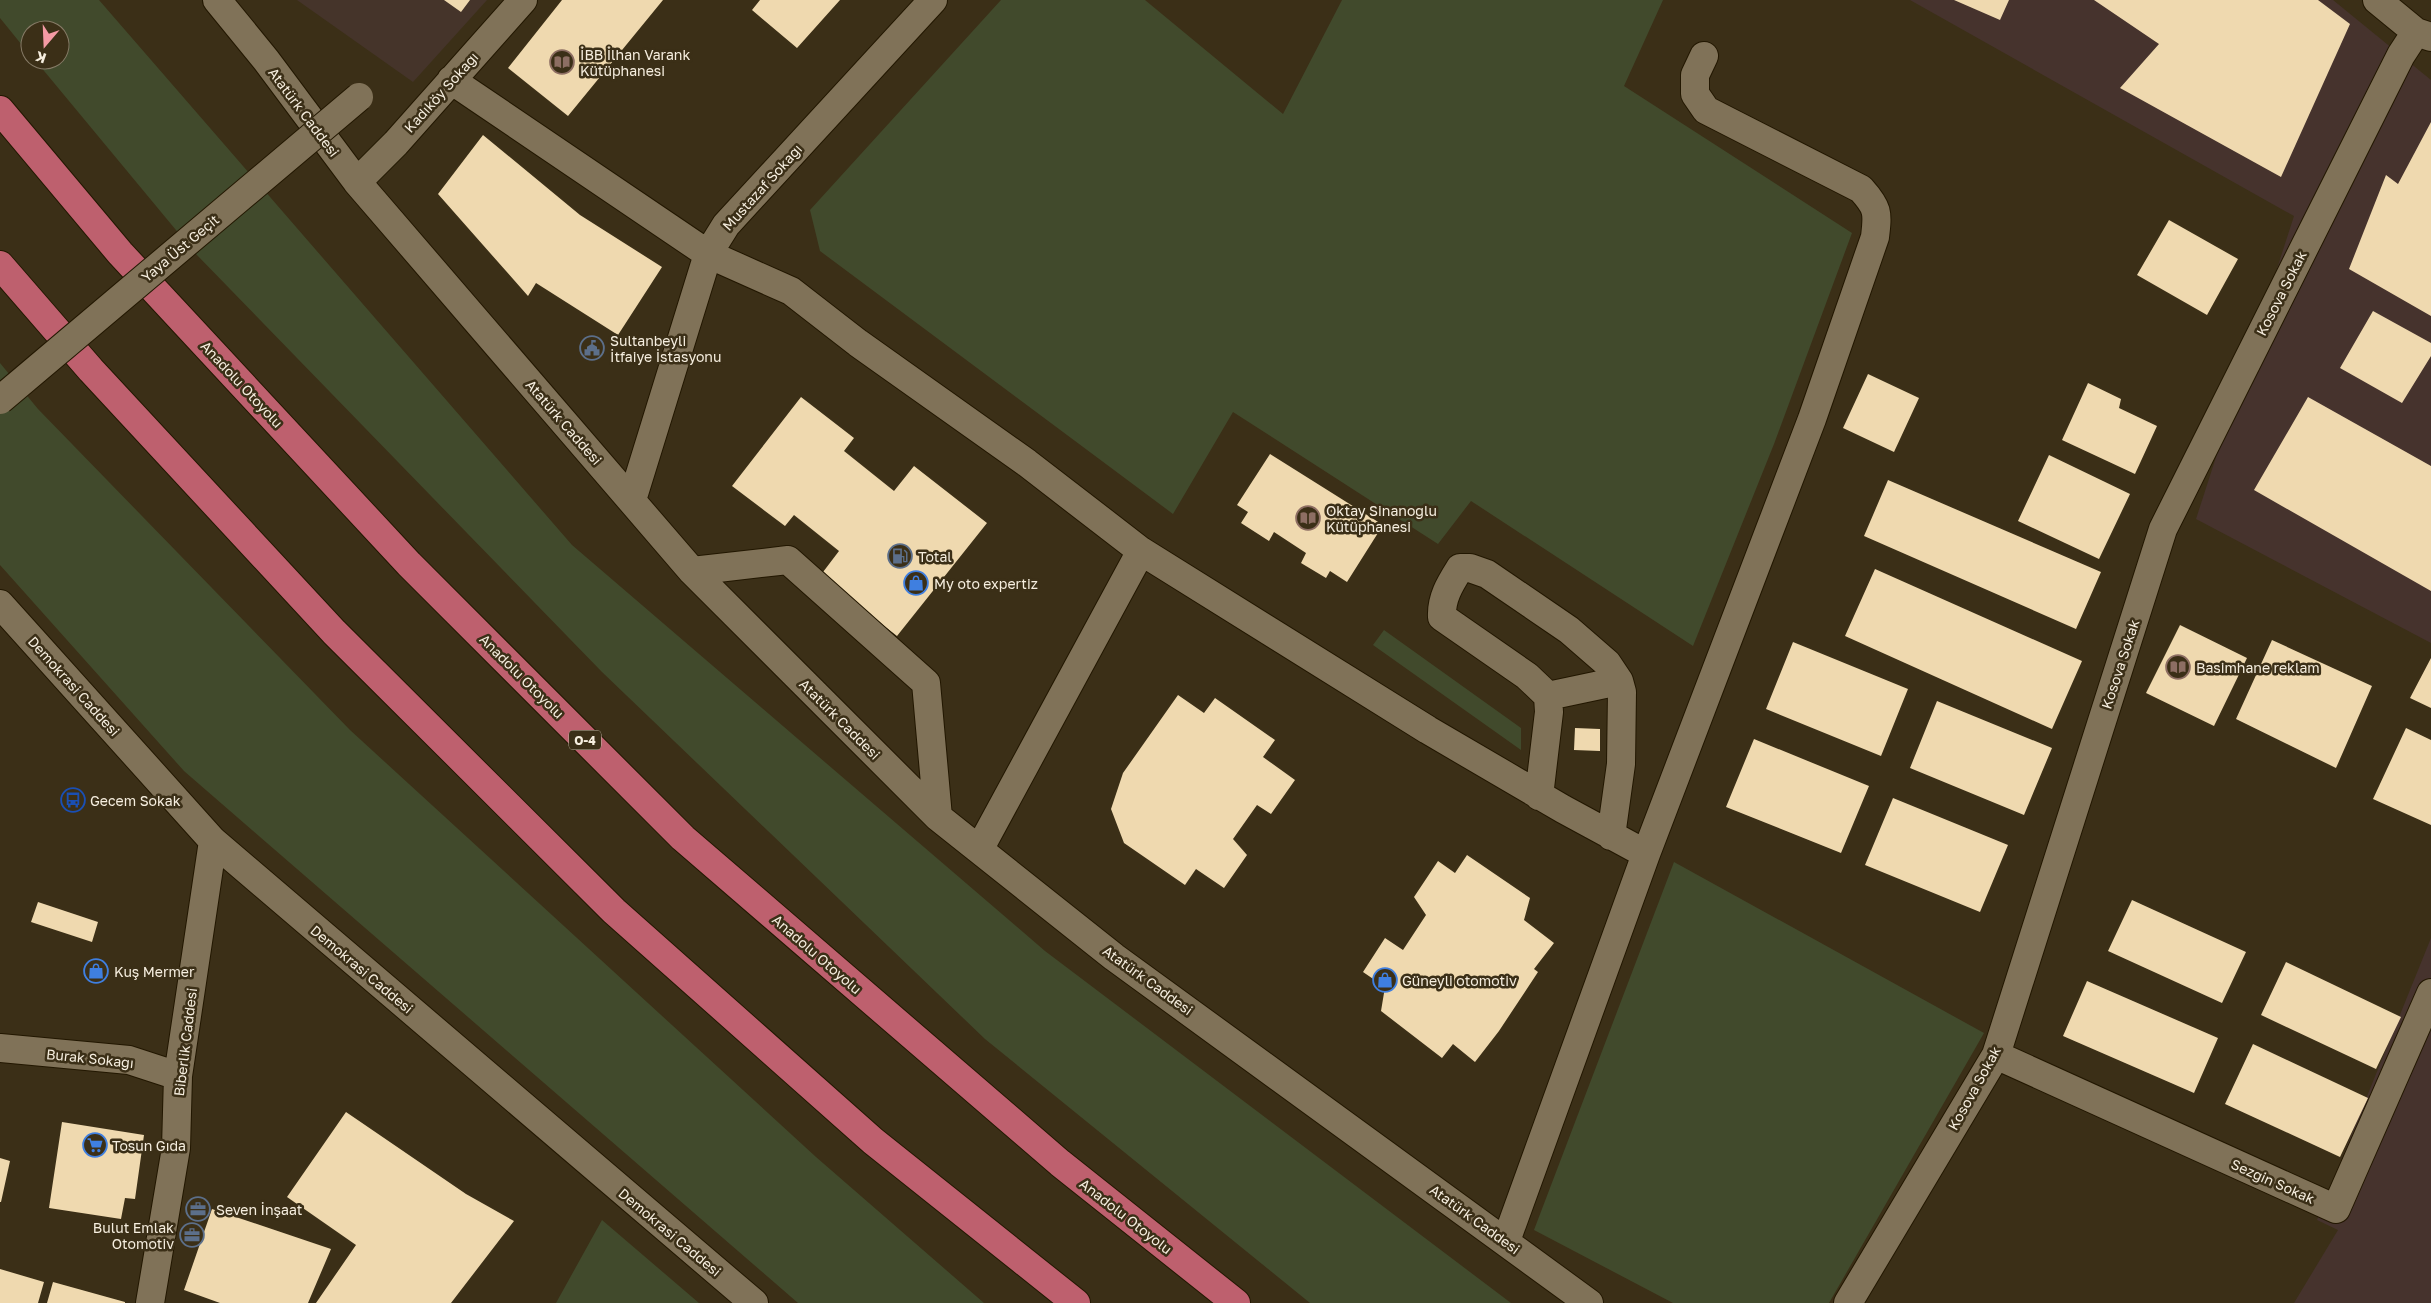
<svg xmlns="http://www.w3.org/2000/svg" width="2431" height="1303" font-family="'Golos Text',sans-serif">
	<rect width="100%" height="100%" fill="#3b2f17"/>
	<path fill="#46332d" d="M1910 0H2333L2431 80V643L2196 519 2294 216Z
		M2431 938V1303H2294L2338 1230 2317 1220Z"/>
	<path fill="#45342a" d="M297 0H487L413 82Z"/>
	<path fill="#414a2c" d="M0 0H99L572 545 1045 951 1511 1303H1310L985 1039 602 672 195 253 35 60H60V30H30V55L0 18Z
		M1001 0H1145L1283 114 1342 0H1663L1624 86 1852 233 1774 444 1693 646 1471 501 1438 544 1233 412 1173 514 820 251 810 210Z
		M0 363 38 409 350 730 816 1157 984 1303H798L184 771 0 565Z
		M1384 630 1521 728V750L1373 645Z
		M1674 862 1984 1033 1829 1303H1673L1534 1230Z
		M602 1220 699 1303H556Z"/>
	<path fill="#efd9af" d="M444 0H470L461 12Z
		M562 0H663L568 116 508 68Z
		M760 0H840L797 48 752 10Z
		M1954 0H2009L2000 20Z
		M2094 0H2318L2350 24 2281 177 2120 88 2159 44Z
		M2431 122V316L2349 269 2386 175 2398 184Z
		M483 135 580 215 662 267 618 335 536 283 528 296 438 194Z
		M2169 220 2238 259 2207 315 2137 275Z
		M2373 311 2431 343V356L2402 403 2340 368Z
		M1868 374 1919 398 1894 452 1843 428Z
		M2088 383 2121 399 2119 408 2157 426 2135 474 2062 440Z
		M801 397 854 438 844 451 894 491 914 466 987 523 897 636 820 576 839 551 794 515 785 526 732 486Z
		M2308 397 2431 466V591L2254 490Z
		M1270 454 1383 525 1347 582 1330 571 1326 578 1301 563 1306 553 1274 532 1269 541 1241 523 1248 512 1237 505Z
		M2049 455 2130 494 2099 559 2018 521Z
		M1888 480 2101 572 2076 629 1864 536Z
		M1875 569 2082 661 2052 729 1845 636Z
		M2180 625 2247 658 2214 726 2146 693Z
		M2272 640 2372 686 2336 768 2236 719Z
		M1793 642 1908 689 1881 756 1766 709Z
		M2431 658V708L2410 698Z
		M1178 695 1204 713 1215 698 1275 740 1263 757 1295 780 1271 814 1257 805 1233 839 1247 855 1224 888 1196 869 1185 885 1124 843 1111 809 1123 773Z
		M1937 701 2052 748 2024 815 1910 768Z
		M1575 728 1600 729V751L1574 750Z
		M2406 728 2431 740V825L2373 799Z
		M1754 739 1869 786 1841 853 1726 807Z
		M1893 798 2008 845 1980 912 1865 865Z
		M1467 855 1530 898 1524 920 1554 943 1534 969 1538 972 1499 1031 1475 1062 1453 1044 1442 1058 1381 1011 1385 987 1363 972 1385 938 1403 950 1426 915 1414 897 1438 861 1455 873Z
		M2132 900 2246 952 2222 1003 2108 951Z
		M38 902 98 922 92 942 31 922Z
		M2286 962 2401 1017 2376 1069 2261 1015Z
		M2087 981 2218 1038 2194 1093 2063 1036Z
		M2253 1044 2368 1098 2340 1157 2225 1104Z
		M346 1112 466 1194 514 1221 451 1303H316L356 1245 287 1197Z
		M62 1122 144 1135 135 1199 125 1198 121 1219 49 1208Z
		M0 1158 10 1161 1 1202H0Z
		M212 1209 331 1249 308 1303H220L184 1290Z
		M0 1269 44 1282 38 1303H0Z
		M53 1282 125 1302V1303H47Z"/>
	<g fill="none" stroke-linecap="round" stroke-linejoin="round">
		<g stroke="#221701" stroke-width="30">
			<path id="minor" d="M217 0 266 60 357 182 692 571 938 817 1114 957 1589 1303
				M2377 0 2416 32 2431 37
				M451 80 708 254 791 291 858 343 1027 463 1141 551 1428 730 1563 809 1646 854
				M357 182 396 143 523 0
				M632 500 708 254 726 225 933 0
				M692 571 788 560 926 683 938 817
				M0 604 213 841 754 1303
				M1548 696 1619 681
				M1539 796 1549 712 1548 696 1527 676 1442 617C1441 598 1450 584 1460 568H1470L1487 574 1569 630 1607 663 1619 681 1622 692 1621 764 1611 836
				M980 848 1141 551
				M0 1048 129 1060 178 1076
				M1996 1055 2336 1209 2431 993
				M1506 1241 1646 854 1812 419 1875 237C1878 212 1878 208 1861 189L1706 110 1695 94V75L1704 56
				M150 1303 176 1148 178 1076 213 841
				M1848 1303 1996 1055 2163 529 2401 55 2416 32"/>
		</g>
		<g stroke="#221701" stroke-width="30">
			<path id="highway" d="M0 110 120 253 409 564 683 838 1060 1163 1236 1303
				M0 265 91 370 334 632 614 911 873 1141 1076 1303"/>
		</g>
		<use href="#minor" stroke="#807258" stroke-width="28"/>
		<use href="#highway" stroke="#be606e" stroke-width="28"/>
		<g stroke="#221701" stroke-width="30" stroke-linecap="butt">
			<path id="minor-bridge" d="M0 400 359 97"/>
		</g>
		<use href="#minor-bridge" stroke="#807258" stroke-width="28"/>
	</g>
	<defs>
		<g id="library-ring" transform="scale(1.25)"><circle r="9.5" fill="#3b2f17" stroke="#8d6e63" stroke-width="1.5"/><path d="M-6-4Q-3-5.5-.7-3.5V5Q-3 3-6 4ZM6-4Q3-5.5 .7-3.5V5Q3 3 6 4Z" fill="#8d6e63"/></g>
		<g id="civic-ring" transform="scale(1.25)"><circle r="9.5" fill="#3b2f17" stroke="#5c6f8a" stroke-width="1.5"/><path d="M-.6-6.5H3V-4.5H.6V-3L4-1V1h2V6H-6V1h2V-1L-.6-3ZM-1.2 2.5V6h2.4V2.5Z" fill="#5c6f8a"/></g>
		<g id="fuel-ring" transform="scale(1.25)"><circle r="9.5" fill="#3b2f17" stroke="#5c6f8a" stroke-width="1.5"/><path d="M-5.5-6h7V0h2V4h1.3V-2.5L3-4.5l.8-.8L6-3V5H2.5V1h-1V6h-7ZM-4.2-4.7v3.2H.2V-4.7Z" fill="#5c6f8a"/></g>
		<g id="shop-ring" transform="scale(1.25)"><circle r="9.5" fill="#3b2f17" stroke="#3f7fe0" stroke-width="1.5"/><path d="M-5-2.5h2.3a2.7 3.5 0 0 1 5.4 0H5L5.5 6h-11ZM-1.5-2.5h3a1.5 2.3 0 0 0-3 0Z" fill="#3f7fe0"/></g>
		<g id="bus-ring" transform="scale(1.25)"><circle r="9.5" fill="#3b2f17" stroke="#1a4fb4" stroke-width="1.5"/><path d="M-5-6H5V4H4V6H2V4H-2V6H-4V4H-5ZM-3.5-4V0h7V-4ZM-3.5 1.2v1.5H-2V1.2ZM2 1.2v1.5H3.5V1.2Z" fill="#1a4fb4"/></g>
		<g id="supermarket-ring" transform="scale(1.25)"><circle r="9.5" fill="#3b2f17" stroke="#3f7fe0" stroke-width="1.5"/><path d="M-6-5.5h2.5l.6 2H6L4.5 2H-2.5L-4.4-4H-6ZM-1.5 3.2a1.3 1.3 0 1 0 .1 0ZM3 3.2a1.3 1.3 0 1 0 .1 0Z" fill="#3f7fe0"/></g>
		<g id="office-ring" transform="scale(1.25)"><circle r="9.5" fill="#3b2f17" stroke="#5c6f8a" stroke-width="1.5"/><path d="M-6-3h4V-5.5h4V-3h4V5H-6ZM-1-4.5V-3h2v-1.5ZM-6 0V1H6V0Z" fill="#5c6f8a"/></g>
	</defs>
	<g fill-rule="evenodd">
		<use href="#library-ring" x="562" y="62"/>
		<use href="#civic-ring" x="592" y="348"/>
		<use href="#library-ring" x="1308" y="518"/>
		<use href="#fuel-ring" x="900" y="556"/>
		<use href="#shop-ring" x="916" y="583"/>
		<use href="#library-ring" x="2178" y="667"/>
		<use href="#bus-ring" x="73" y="800"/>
		<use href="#shop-ring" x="96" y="971"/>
		<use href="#shop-ring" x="1385" y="980"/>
		<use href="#supermarket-ring" x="95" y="1145"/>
		<use href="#office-ring" x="198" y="1209"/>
		<use href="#office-ring" x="192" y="1235"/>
	</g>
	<g text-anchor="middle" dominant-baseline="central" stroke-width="5" stroke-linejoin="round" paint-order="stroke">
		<rect fill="#3b2f17" stroke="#beb5a3" stroke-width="1" x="569" y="730.5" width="32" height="19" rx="4"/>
		<g font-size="12" font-weight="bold" fill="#f6eedf">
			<text x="585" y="740">O-4</text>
		</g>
		<g font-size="14" fill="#f6eedf" stroke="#3b2f17" text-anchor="start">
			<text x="580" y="54">İBB İlhan Varank<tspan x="580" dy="16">Kütüphanesi</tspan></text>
			<text x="610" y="340">Sultanbeyli<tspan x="610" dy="16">İtfaiye İstasyonu</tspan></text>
			<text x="1326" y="510">Oktay Sinanoğlu<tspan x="1326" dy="16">Kütüphanesi</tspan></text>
			<text x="918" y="556">Total</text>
			<text x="934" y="583">My oto expertiz</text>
			<text x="2196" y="667">Basimhane reklam</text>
			<text x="90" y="800">Gecem Sokak</text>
			<text x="114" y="971">Kuş Mermer</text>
			<text x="1402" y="980">Güneyli otomotiv</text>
			<text x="112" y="1145">Tosun Gıda</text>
			<text x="216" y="1209">Seven İnşaat</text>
			<text x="174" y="1227" text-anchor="end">Bulut Emlak<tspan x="174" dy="16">Otomotiv</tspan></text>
		</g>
		<g font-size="14" fill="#f6eedf" stroke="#3b2f17">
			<text transform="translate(441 92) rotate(-48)">Kadıköy Sokağı</text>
			<text transform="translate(304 112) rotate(53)">Atatürk Caddesi</text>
			<text transform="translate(762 187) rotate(-48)">Mustazaf Sokağı</text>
			<text transform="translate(180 248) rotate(-40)">Yaya Üst Geçit</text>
			<text transform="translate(2281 293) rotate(-63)">Kosova Sokak</text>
			<text transform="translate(242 384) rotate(47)">Anadolu Otoyolu</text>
			<text transform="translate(564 422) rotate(49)">Atatürk Caddesi</text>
			<text transform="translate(2120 664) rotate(-72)">Kosova Sokak</text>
			<text transform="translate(522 676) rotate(45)">Anadolu Otoyolu</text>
			<text transform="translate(74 686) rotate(48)">Demokrasi Caddesi</text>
			<text transform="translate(840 719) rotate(45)">Atatürk Caddesi</text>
			<text transform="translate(817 954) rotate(41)">Anadolu Otoyolu</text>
			<text transform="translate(362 969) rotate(40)">Demokrasi Caddesi</text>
			<text transform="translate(1148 980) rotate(36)">Atatürk Caddesi</text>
			<text transform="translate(185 1042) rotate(-83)">Biberlik Caddesi</text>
			<text transform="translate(90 1058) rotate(6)">Burak Sokağı</text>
			<text transform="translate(1974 1088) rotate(-61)">Kosova Sokak</text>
			<text transform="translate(2273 1181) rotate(24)">Sezgin Sokak</text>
			<text transform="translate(1126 1216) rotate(38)">Anadolu Otoyolu</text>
			<text transform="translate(1475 1219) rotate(36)">Atatürk Caddesi</text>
			<text transform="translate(670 1232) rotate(40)">Demokrasi Caddesi</text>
		</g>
	</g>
	<g transform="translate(45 45) rotate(199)"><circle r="24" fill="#3b2f17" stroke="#867b67"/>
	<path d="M0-4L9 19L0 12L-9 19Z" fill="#f49aa4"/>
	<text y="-8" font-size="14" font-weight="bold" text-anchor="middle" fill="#f6eedf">K</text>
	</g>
</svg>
